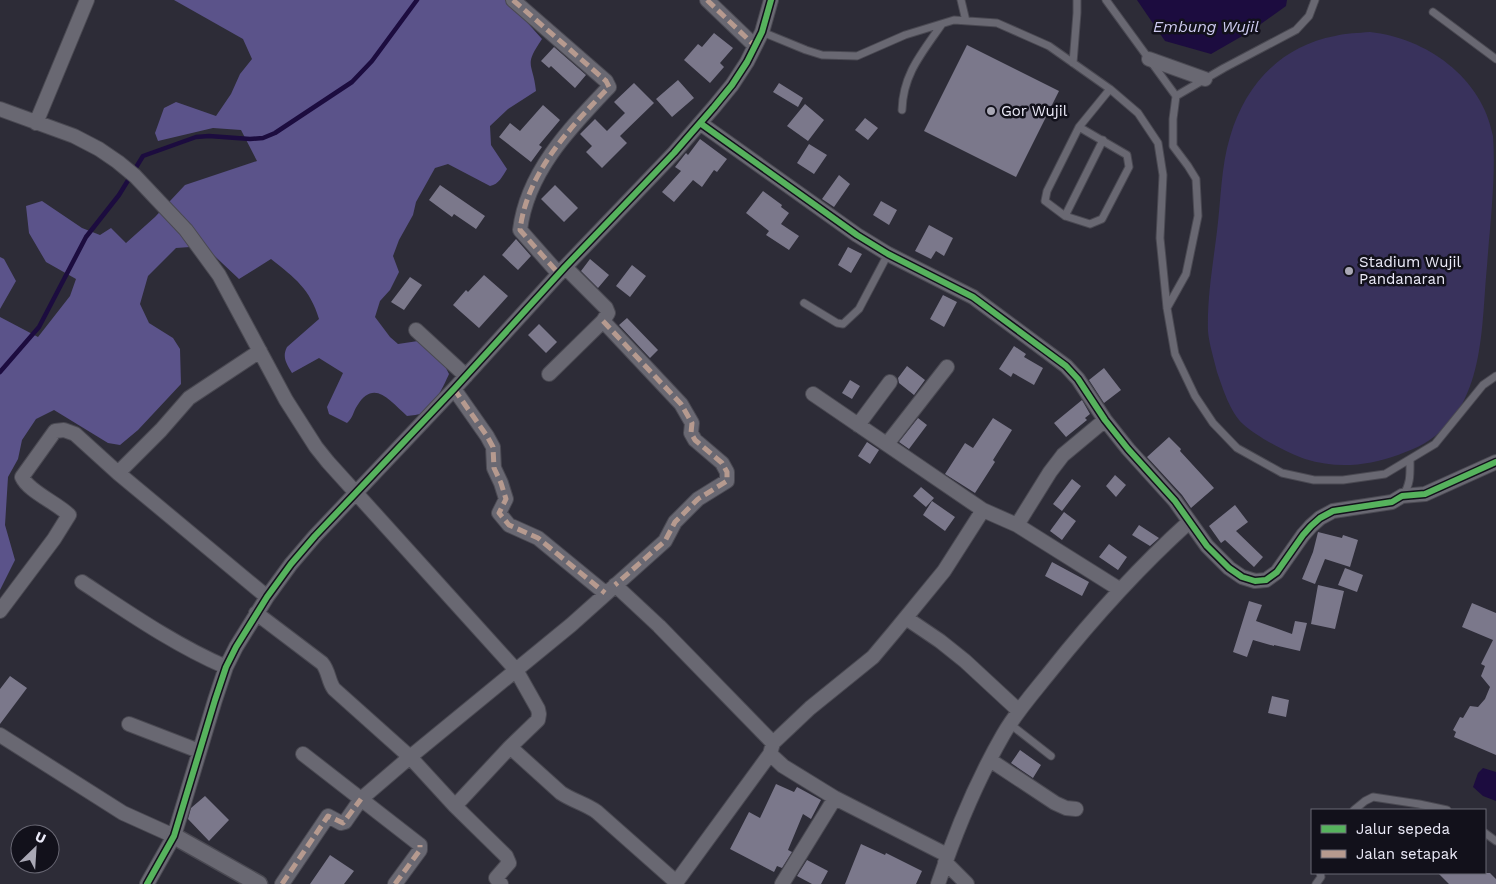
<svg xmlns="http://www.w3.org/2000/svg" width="1496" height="884" font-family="'Work Sans',sans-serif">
	<rect width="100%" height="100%" fill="#2d2c37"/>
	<path fill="#39325c" d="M1370 32C1426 38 1482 77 1493 136 1496 178 1490 224 1487 266 1481 326 1486 407 1425 443 1417 448 1407 451 1398 455 1367 466 1337 469 1305 459 1290 454 1255 436 1243 424 1230 412 1223 389 1217 372 1214 359 1209 344 1208 331 1207 298 1213 264 1217 231 1221 200 1221 166 1230 137 1245 85 1281 46 1335 36 1346 33 1358 33 1370 32Z"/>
	<path fill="#5b538a" d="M174 0H507L542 39C523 67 533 62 536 91L508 109 490 126 491 145 507 169C502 177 499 184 490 186L448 164 435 168 416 202 413 215 399 240 393 256 399 272 390 290 380 301 375 317 390 337 398 344 418 341 443 362 449 374C444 385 434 407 423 413 419 415 412 415 407 416 390 401 374 378 357 406 353 412 353 418 347 423L329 414 327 407 343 373 319 358 292 373C286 363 282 357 287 347L319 319C310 289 295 278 271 259L239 279 204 246 176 248 148 276 140 304 149 323 173 338 180 349 181 384 138 430 120 445 108 443 54 410 36 419 22 440 18 459 8 477 5 525 15 560 0 590V317L38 337 70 296 76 279 46 262 29 233 26 206 42 201 82 228 100 235 111 228 126 243 155 217 185 185 257 161 241 130 213 128 158 141 155 133 164 108 176 102 216 116 231 94 240 74 252 59 243 39Z
		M0 257 4 259 16 281 0 309Z"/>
	<path fill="#1c0c3f" d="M1137 0H1287L1286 6 1251 31 1211 54 1165 41Z
		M1483 768 1496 772V801L1483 796 1473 787 1478 773Z"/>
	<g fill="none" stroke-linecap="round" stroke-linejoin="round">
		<path stroke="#1c0c3f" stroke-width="4.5" d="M0 372 39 327 86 237 119 195 143 156 196 137 209 136 250 139 263 138 275 133 352 82 372 61 417 0"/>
	</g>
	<path fill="#7b788b" d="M714 33 733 48 720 63 724 67 710 83 684 60 698 44 702 47Z
		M967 45 1059 91 1016 177 924 131Z
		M554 47 586 75 575 88 551 66 549 68 541 61Z
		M678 80 694 98 672 117 656 99Z
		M634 83 654 103 620 136 627 143 602 168 586 152 592 146 580 134 595 119 607 131 625 113 614 102Z
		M779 83 803 98 798 107 773 92Z
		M805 104 824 120 808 141 787 126Z
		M543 105 560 120 539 145 542 147 531 162 499 137 510 123 520 131Z
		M865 118 878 128 868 140 855 130Z
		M700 139 727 159 717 172 714 170 702 187 693 180 674 202 662 192 681 171 675 167 686 153 688 155Z
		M809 144 827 155 814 174 797 163Z
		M839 175 850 184 834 207 822 199Z
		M440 185 485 216 476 229 454 214 452 217 429 200Z
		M555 185 578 208 564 222 541 199Z
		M763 191 782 205 781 207 789 213 781 224 799 236 789 250 766 235 769 231 746 213Z
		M881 201 897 210 889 225 873 215Z
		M929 225 953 238 944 256 936 251 931 259 915 251Z
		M516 239 531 256 518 270 502 255Z
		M848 247 862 254 851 273 838 265Z
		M590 259 609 275 598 288 581 271Z
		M632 265 646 276 630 297 616 286Z
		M484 275 508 296 479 328 453 305 466 290 468 292Z
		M410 277 422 285 404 310 391 302Z
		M943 295 957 302 944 327 930 319Z
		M627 318 658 350 650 358 619 325Z
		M539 324 557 342 546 353 528 335Z
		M1014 346 1026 354 1024 357 1043 368 1034 385 1013 373 1011 377 999 369Z
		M907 366 925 380 914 395 899 383 898 378Z
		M1104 368 1121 390 1104 403 1089 380Z
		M850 380 860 386 852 399 842 393Z
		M1082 400 1090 414 1085 418 1087 420 1066 437 1054 423Z
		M918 418 927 425 909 449 899 442Z
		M993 418 1012 430 993 460 995 462 975 493 945 474 965 443 973 448Z
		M1169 437 1181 449 1180 451 1214 488 1191 508 1182 495 1147 457Z
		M867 442 879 450 870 464 858 456Z
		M1115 475 1126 485 1116 497 1106 486Z
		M1072 479 1081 486 1062 511 1053 504Z
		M921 487 934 498 926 507 913 496Z
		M932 501 955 517 945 531 923 515Z
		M1235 505 1248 522 1236 531 1263 557 1254 567 1225 540 1221 543 1209 526Z
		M1064 512 1076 521 1062 540 1050 531Z
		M1139 525 1159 538 1150 546 1132 535Z
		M1318 532 1342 538 1343 535 1358 540 1350 567 1325 559 1315 584 1302 579 1313 552Z
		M1109 544 1127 557 1118 570 1099 557Z
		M1052 562 1089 582 1082 596 1045 576Z
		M1345 568 1363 575 1357 592 1338 585Z
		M1318 585 1344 591 1335 629 1311 624Z
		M1249 601 1262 605 1256 621 1292 634 1295 621 1307 623 1300 651 1274 645V646L1253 640 1247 657 1233 652Z
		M1472 603 1496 613V755L1454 737 1456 732 1453 730 1460 717 1463 718 1470 706 1478 707 1485 699 1490 687 1481 676 1485 666 1481 664 1493 640 1462 627Z
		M10 676 27 688 0 724V689Z
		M1272 696 1289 700 1286 717 1268 713Z
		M1020 750 1041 765 1033 778 1011 763Z
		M776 784 794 792 797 787 821 800 811 819 803 814 788 850 792 852 782 868 777 866 774 872 730 849 749 812 760 818Z
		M205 796 229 820 209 841 188 819 191 808Z
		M861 844 885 855 886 853 922 871 916 884H845Z
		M330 855 354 871 344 884H310Z
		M807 860 828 871 821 884H812L797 876Z
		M1438 873H1490L1496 879V884H1449Z"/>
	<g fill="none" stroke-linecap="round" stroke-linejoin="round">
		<g stroke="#4a4952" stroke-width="9">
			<path id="service" d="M961 0 966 21
				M1106 0 1176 96 1173 119V146L1188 166 1196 179 1198 216 1186 274 1167 308
				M1433 12 1496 59
				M762 32 806 50 822 55 857 56 905 35 954 20 997 23 1049 46 1110 89 1138 113 1158 143 1163 175 1160 238 1167 308 1175 354 1195 396 1213 423 1237 448 1282 473 1314 480H1343L1385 474 1435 444 1483 385 1496 376
				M1073 63 1077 13V0
				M1176 96 1224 68 1296 30 1309 16 1315 0
				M902 110C903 74 922 53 942 24
				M1079 127 1127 155 1129 167 1102 219 1090 224 1065 216 1045 201 1047 191Z
				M1079 127 1110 89
				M1065 216 1103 140
				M804 303 837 323 843 324 859 309 888 254
				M1403 495C1411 484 1410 473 1410 460
				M1010 724 1051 756
				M1354 810 1365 801 1373 797 1419 804 1447 810
				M1485 833 1496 841
				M1316 884 1321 877 1320 873"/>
		</g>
		<g stroke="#4a4952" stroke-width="16">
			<path id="minor" d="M513 0 606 81 609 87C570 128 527 172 520 230L559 274
				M707 0 755 46
				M1149 59 1205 79
				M0 109 74 136 99 149 118 162 135 176 186 230 219 275 286 400 316 447 328 462 516 670 538 709 539 714 538 720 510 747 455 806
				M36 123 87 0
				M700 123 857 235 888 254 973 297 1066 366 1078 379 1105 420 1128 449 1175 501 1207 546 1229 568 1242 577 1255 581 1266 580 1277 572 1303 535 1311 526 1320 518 1333 511 1392 502 1402 496 1425 494 1496 462
				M416 330 466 376
				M549 374 603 321 608 313 606 308 565 267
				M454 389 487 436 493 447 494 468 501 483 506 499 499 513 509 525 538 538 605 593
				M813 394 983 510
				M858 425 890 382
				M887 444 947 367
				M118 473 161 430 189 398 260 351
				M1017 525 1050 472 1063 455 1105 420
				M82 582C129 613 175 645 226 667
				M615 585 659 626 773 743
				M0 611 54 539 69 515C57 503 28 491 22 477L55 431 64 430 75 434 118 473 267 597
				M256 613 322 663C329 671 328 681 334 689L410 757 455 806 506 856 509 863 496 878 501 884
				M906 618 940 641 965 661 1019 711
				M129 724 199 751
				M0 735 123 813 174 836
				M510 747 561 793C573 801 586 804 597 812L676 882
				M303 754 420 845V850L395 884
				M990 760 1055 803 1066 808 1076 809
				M947 855 835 798 783 766 770 754 773 743 810 708 873 657 894 632 944 571 983 510 1017 525 1119 589
				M945 862 967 884
				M147 884 174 836 215 700 226 667 236 647 267 597 291 564 315 536 454 389 565 267 674 153 714 107 732 85 747 62 762 32 771 0
				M282 884 328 816 341 823 345 822 361 799 410 757 571 625 665 541 675 522 698 499 727 481V472L722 463 695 440 691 433 692 423 681 404 603 321
				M675 884 770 754
				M782 884 835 798
				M938 884C955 833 976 782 1003 735 1016 712 1034 692 1050 672 1093 618 1138 568 1189 522"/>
		</g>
		<g stroke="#4a4952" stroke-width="19">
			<path id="tertiary" d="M174 836 259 884"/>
		</g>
		<use href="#service" stroke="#696872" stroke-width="7"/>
		<use href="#minor" stroke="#696872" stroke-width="14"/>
		<use href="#tertiary" stroke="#696872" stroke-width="16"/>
		<path stroke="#b69a8f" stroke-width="5" stroke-dasharray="10 5" stroke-linecap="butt" d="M513 0 606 81 609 87C570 128 527 172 520 230L559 274
			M707 0 755 46
			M603 321 681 404 692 423 691 433 695 440 722 463 727 472V481L698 499 675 522 665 541 615 585
			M454 389 487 436 493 447 494 468 501 483 506 499 499 513 509 525 538 538 605 593
			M282 884 328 816 343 823 361 799
			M395 884 420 850V845"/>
		<g stroke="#12111b" stroke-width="9">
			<path id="cycleway" d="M700 123 857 235 888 254 973 297 1066 366 1078 379 1105 420 1128 449 1175 501 1207 546 1229 568 1242 577 1255 581 1266 580 1277 572 1303 535 1311 526 1320 518 1333 511 1392 502 1402 496 1425 494 1496 462
				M147 884 174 836 215 700 226 667 236 647 267 597 291 564 315 536 454 389 565 267 674 153 714 107 732 85 747 62 762 32 771 0"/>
		</g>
		<use href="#cycleway" stroke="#56b35d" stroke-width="6"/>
	</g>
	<g fill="#a9a8b5" stroke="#12111b" stroke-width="2">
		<circle cx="991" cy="111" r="5"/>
		<circle cx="1349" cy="271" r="5"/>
	</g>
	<g text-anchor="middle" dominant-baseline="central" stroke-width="5" stroke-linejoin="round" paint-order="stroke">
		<g font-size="15" fill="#ecebf9" stroke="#12111b" text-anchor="start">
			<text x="1001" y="111">Gor Wujil</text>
			<text x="1359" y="262">Stadium Wujil<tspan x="1359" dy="17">Pandanaran</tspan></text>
		</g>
		<g font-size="16" font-style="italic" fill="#cfccf1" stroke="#12111b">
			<text x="1206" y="26">Embung Wujil</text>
		</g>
	</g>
	<rect x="1311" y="809" width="175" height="65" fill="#12111b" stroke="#696874"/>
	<rect x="1321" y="825" width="25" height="8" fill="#56b35d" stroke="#696874"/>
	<text x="1356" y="834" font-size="15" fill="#ecebf9">Jalur sepeda</text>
	<rect x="1321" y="850" width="25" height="8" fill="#b69a8f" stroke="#696874"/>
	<text x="1356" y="859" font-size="15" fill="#ecebf9">Jalan setapak</text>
	<g transform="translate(35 849) rotate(25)"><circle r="24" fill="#12111b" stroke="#696874"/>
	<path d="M0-4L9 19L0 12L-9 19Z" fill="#a9a8b5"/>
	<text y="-8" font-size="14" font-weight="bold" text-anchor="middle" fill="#ecebf9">U</text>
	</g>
</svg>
